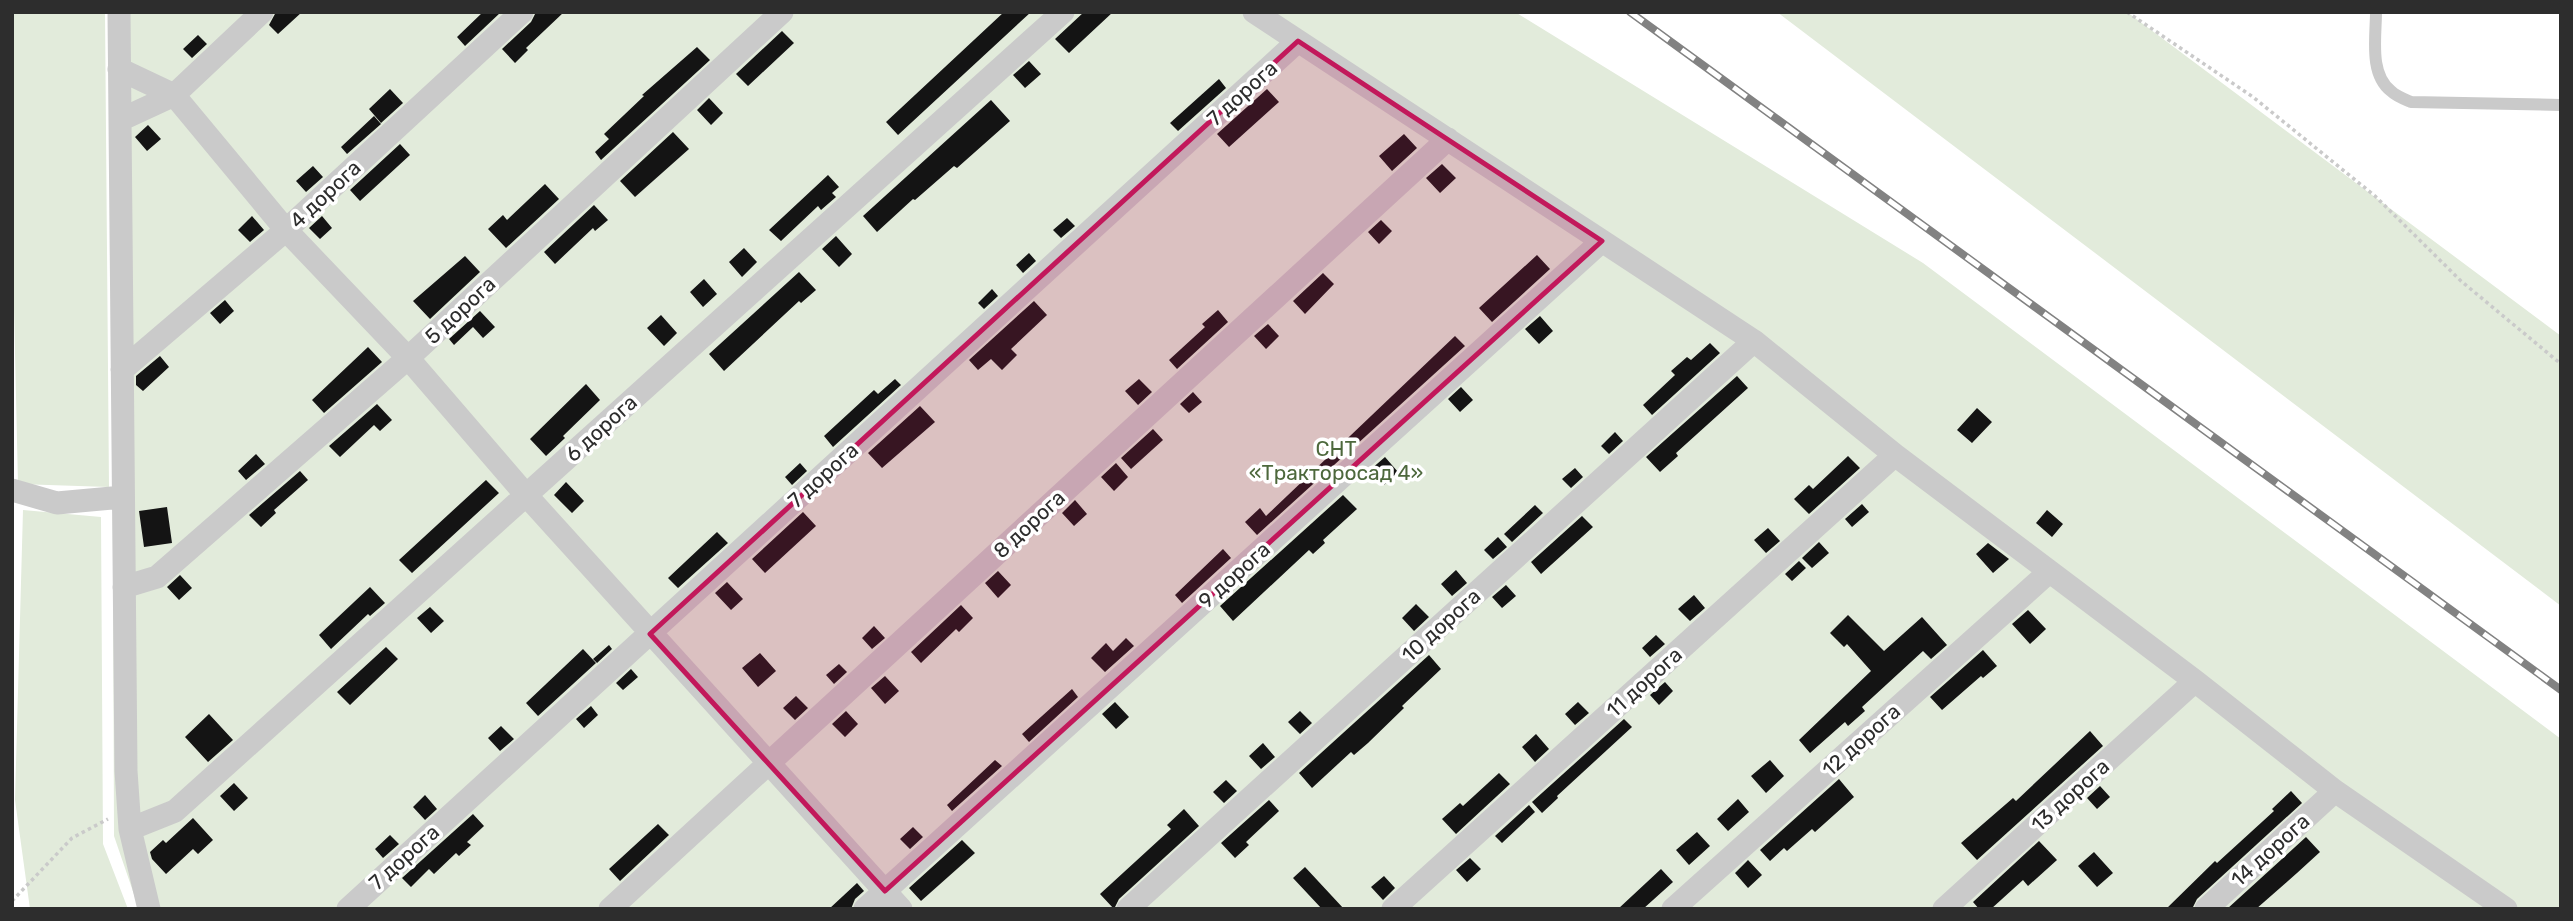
<svg xmlns="http://www.w3.org/2000/svg" width="2573" height="921" font-family="Rubik,sans-serif">
	<rect width="100%" height="100%" fill="#fff"/>
	<path fill="#e2ebdb" d="M12 12H105L109 487 18 484 12 220Z
		M111 12H1515L1923 263 2561 739V909H139L114 836Z
		M1777 12H2127L2561 336V606Z
		M23 510 101 517 103 844 128 909H30L15 800Z"/>
	<path fill="#141414" d="M276 12H302L278 34 269 25Z
		M483 12H501L465 46 457 37Z
		M536 12H564L526 48 528 50 515 63 502 49 531 22Z
		M1004 12H1031L898 135 886 122Z
		M1084 12H1113L1069 53 1055 39Z
		M782 31 794 43 748 86 736 74Z
		M198 35 207 44 192 58 183 49Z
		M697 47 710 60 601 160 595 152 609 139 604 134 644 96 642 95Z
		M1029 61 1041 74 1025 88 1013 75Z
		M1219 79 1226 88 1178 131 1170 123Z
		M390 89 403 103 381 123 369 109Z
		M1267 89 1279 102 1229 147 1217 134Z
		M709 98 723 113 711 125 697 110Z
		M991 100 1010 121 957 168 954 166 915 200 913 199 877 232 863 216Z
		M374 116 381 124 347 154 341 147Z
		M148 125 161 139 147 151 135 137Z
		M673 132 689 149 635 197 620 181Z
		M1404 134 1417 148 1392 171 1379 156Z
		M400 144 410 155 360 201 350 190Z
		M1442 164 1456 178 1440 193 1426 178Z
		M313 166 323 177 306 192 296 181Z
		M828 175 839 187 832 193 836 197 821 210 818 206 781 241 769 230Z
		M545 184 559 199 506 248 488 229 503 215 507 220Z
		M594 205 608 220 595 231 593 228 555 264 544 252Z
		M252 216 264 230 250 242 238 230Z
		M322 216 332 228 320 239 309 228Z
		M1067 218 1075 226 1061 238 1053 230Z
		M1381 220 1392 231 1379 244 1368 232Z
		M836 236 852 254 839 267 822 249Z
		M744 248 757 262 742 277 729 262Z
		M1029 253 1036 261 1023 273 1016 265Z
		M1537 255 1550 269 1492 322 1479 308Z
		M465 256 480 272 430 319 413 301Z
		M799 272 816 290 801 303 799 301 724 371 709 354Z
		M1323 273 1334 284 1305 314 1293 301Z
		M704 279 717 294 703 307 690 292Z
		M992 289 998 296 984 309 978 303Z
		M225 300 234 311 220 324 210 313Z
		M1034 301 1047 315 1011 349 1017 355 1002 370 991 359 978 370 969 360Z
		M1218 310 1228 322 1177 369 1169 360 1205 327 1202 324Z
		M480 311 495 327 483 338 473 327 454 345 449 339Z
		M661 315 677 333 664 346 647 328Z
		M1540 316 1553 331 1539 344 1525 329Z
		M1268 324 1279 336 1266 349 1254 336Z
		M1455 336 1465 346 1257 535 1245 522 1260 508 1266 516Z
		M1710 343 1720 353 1652 415 1643 405 1675 375 1671 371 1687 357 1691 360Z
		M368 347 382 362 324 413 312 400Z
		M160 356 169 367 143 391 136 385V376Z
		M1737 376 1748 388 1676 453 1678 456 1660 472 1646 457Z
		M895 379 901 385 833 447 824 436 874 390 878 394Z
		M1139 379 1152 392 1138 405 1125 391Z
		M586 384 600 400 563 436 565 438 546 456 530 439Z
		M1461 387 1473 400 1460 412 1448 399Z
		M1193 392 1202 402 1189 413 1180 404Z
		M377 404 392 420 380 431 374 425 340 457 329 446Z
		M920 406 935 422 882 468 868 453Z
		M1977 408 1992 422 1972 443 1957 430Z
		M1153 429 1163 440 1131 469 1121 458Z
		M1615 432 1623 441 1609 454 1601 446Z
		M256 454 265 464 246 480 238 471Z
		M1848 456 1860 468 1809 514 1794 499 1809 485 1813 489Z
		M1385 457 1398 472 1384 485 1370 470Z
		M800 463 807 471 792 485 785 477Z
		M1116 463 1128 477 1114 491 1101 477Z
		M1575 468 1583 477 1571 488 1562 479Z
		M300 471 308 480 274 510 276 513 261 527 249 515Z
		M486 480 499 493 412 573 399 560Z
		M566 482 584 501 572 513 554 495Z
		M1343 495 1357 509 1323 540 1325 543 1313 554 1309 550 1233 621 1220 606Z
		M1075 500 1087 514 1074 526 1062 513Z
		M1862 504 1869 512 1852 527 1845 519Z
		M1535 505 1543 513 1512 542 1504 534Z
		M167 507 172 543 144 547 139 511Z
		M2047 510 2063 524 2052 537 2036 523Z
		M803 512 816 526 765 573 752 559Z
		M1582 516 1593 527 1541 574 1531 562Z
		M1768 528 1780 541 1766 553 1754 540Z
		M717 532 728 543 678 588 668 578Z
		M1498 537 1507 547 1493 559 1484 550Z
		M1819 542 1829 553 1812 568 1802 558Z
		M1988 543 2009 559 1993 573 1976 554Z
		M1223 549 1231 558 1182 603 1175 595Z
		M1799 561 1806 568 1792 581 1785 574Z
		M1456 570 1467 583 1452 596 1441 584Z
		M998 571 1011 585 998 598 985 583Z
		M180 575 192 588 179 600 167 587Z
		M727 582 743 599 731 610 715 593Z
		M1506 585 1516 596 1502 608 1492 597Z
		M370 587 385 603 370 616 368 614 331 649 319 635Z
		M1694 595 1705 608 1690 621 1678 609Z
		M1416 604 1429 617 1414 631 1402 618Z
		M961 605 973 618 959 632 956 629 921 663 911 652Z
		M430 607 444 621 431 633 417 618Z
		M2028 610 2046 629 2030 644 2012 624Z
		M1848 615 1884 651 1922 617 1947 645 1931 659 1923 651 1862 707 1865 711 1848 726 1845 722 1810 753 1799 740 1871 671 1847 644 1844 647 1830 633Z
		M874 626 885 638 872 649 862 638Z
		M1656 635 1665 644 1650 657 1642 648Z
		M1126 638 1134 646 1105 672 1091 658 1106 643 1113 651Z
		M609 645 612 649 597 663 593 659Z
		M386 647 398 659 350 705 337 692Z
		M583 649 596 663 538 716 526 703Z
		M1983 650 1997 666 1983 678 1981 676 1942 710 1930 697Z
		M760 653 776 671 758 687 742 668Z
		M1429 655 1441 669 1402 706 1404 708 1368 743 1354 755 1351 752 1312 788 1299 773Z
		M839 664 847 672 834 684 826 675Z
		M631 669 638 677 623 690 616 683Z
		M885 676 899 691 885 704 871 688Z
		M1665 682 1673 691 1659 705 1650 695Z
		M1072 689 1078 697 1029 742 1022 734Z
		M796 696 808 708 795 720 783 708Z
		M1115 702 1129 717 1116 729 1102 714Z
		M1578 702 1589 713 1575 725 1565 714Z
		M591 706 598 715 584 728 576 719Z
		M846 711 858 724 845 737 832 724Z
		M1300 711 1312 723 1300 734 1288 722Z
		M209 714 233 740 208 762 185 737Z
		M1624 719 1632 727 1557 796 1558 798 1542 813 1532 802Z
		M501 726 514 739 500 751 488 738Z
		M2090 731 2103 746 1977 860 1961 843 2013 798 2016 801Z
		M1536 734 1549 749 1535 762 1522 747Z
		M1263 743 1275 757 1261 769 1249 756Z
		M995 760 1002 766 952 811 947 805Z
		M1770 760 1784 776 1766 793 1751 776Z
		M1499 773 1510 784 1456 834 1442 819 1460 803 1463 806Z
		M1839 779 1854 797 1815 832 1812 829 1787 851 1784 848 1770 861 1760 850Z
		M1226 780 1237 791 1224 803 1213 792Z
		M234 783 248 798 234 811 220 796Z
		M2100 786 2110 797 2097 809 2087 798Z
		M2291 791 2302 803 2197 899 2192 909H2166L2215 861 2217 863 2274 811 2272 809Z
		M425 795 437 809 425 820 413 807Z
		M1738 799 1749 812 1728 831 1717 819Z
		M1269 800 1279 811 1246 842 1249 845 1235 858 1221 843Z
		M1529 805 1535 812 1502 843 1495 836Z
		M1184 809 1199 826 1119 899 1114 909 1100 894 1171 829 1167 825Z
		M473 814 484 826 467 842 471 845 459 856 456 853 434 874 429 869 411 887 402 878Z
		M193 818 213 840 198 854 193 849 166 874 152 859 150 852 163 840 166 843Z
		M658 824 669 835 620 881 609 869Z
		M913 827 923 837 910 849 900 839Z
		M1697 832 1710 846 1689 865 1676 850Z
		M390 835 399 844 383 858 375 849Z
		M2306 837 2320 852 2297 873 2256 909H2227Z
		M962 840 975 853 921 901 909 888Z
		M2039 841 2057 860 2028 886 2023 880 1991 909H1979L1973 902Z
		M2094 852 2113 873 2097 887 2078 866Z
		M1470 858 1481 869 1467 882 1456 870Z
		M1748 860 1762 875 1748 888 1735 873Z
		M1305 867 1344 909H1322L1293 878Z
		M1661 869 1673 882 1643 909H1618Z
		M1384 876 1395 888 1383 900 1371 887Z
		M857 883 864 891 855 899 851 909H829Z"/>
	<g fill="none" stroke-linecap="round" stroke-linejoin="round">
		<path stroke="#cacaca" stroke-width="3.5" stroke-dasharray="3.5 3.5" stroke-linecap="butt" d="M2127 12 2253 97 2375 196 2461 281 2561 364
			M12 901 72 838 108 819"/>
		<path stroke="#cacaca" stroke-width="12" d="M2376 12C2376 37 2369 74 2391 91 2396 96 2404 99 2411 102L2561 105"/>
		<path stroke="#cacaca" stroke-width="23" d="M119 12 126 771 130 829 149 909
			M1254 12 1754 341 1895 455 2195 681 2335 791 2506 909
			M119 69 174 95 286 230 408 358 526 495 901 909
			M120 120 174 95 262 12
			M122 370 286 230 522 12
			M12 490 57 503 123 497
			M124 587 157 577 408 358 782 12
			M130 829 175 811 1063 12
			M348 909 1298 41
			M610 909 1448 139
			M865 909 1602 241
			M1128 909 1754 341
			M1393 909 1895 455
			M1673 909 2049 572
			M1944 909 2195 681
			M2206 909 2335 791"/>
		<g stroke="#828282" stroke-width="8">
			<path id="rail" d="M1630 12 2561 690"/>
		</g>
		<use href="#rail" stroke="#fff" stroke-width="5" stroke-dasharray="16" stroke-linecap="butt"/>
	</g>
	<path fill="#c2185b" fill-opacity="0.2" stroke="#c2185b" stroke-width="5" stroke-linejoin="round" d="M1298 41 1602 241 885 891 650 634Z"/>
	<g text-anchor="middle" dominant-baseline="central" stroke-width="7" stroke-linejoin="round" paint-order="stroke">
		<g font-size="21" fill="#2d2d2d" stroke="#fff">
			<text transform="translate(1242 93) rotate(-42)">7 дорога</text>
			<text transform="translate(325 194) rotate(-43)">4 дорога</text>
			<text transform="translate(460 310) rotate(-43)">5 дорога</text>
			<text transform="translate(601 428) rotate(-42)">6 дорога</text>
			<text transform="translate(823 475) rotate(-42)">7 дорога</text>
			<text transform="translate(1029 524) rotate(-43)">8 дорога</text>
			<text transform="translate(1234 575) rotate(-42)">9 дорога</text>
			<text transform="translate(1441 625) rotate(-42)">10 дорога</text>
			<text transform="translate(1644 682) rotate(-42)">11 дорога</text>
			<text transform="translate(1861 740) rotate(-42)">12 дорога</text>
			<text transform="translate(2070 795) rotate(-42)">13 дорога</text>
			<text transform="translate(2270 850) rotate(-42)">14 дорога</text>
			<text transform="translate(404 857) rotate(-42)">7 дорога</text>
		</g>
		<g font-size="21" fill="#4d683c" stroke="#fff">
			<text x="1336" y="448">СНТ<tspan x="1336" dy="24">«Тракторосад 4»</tspan></text>
		</g>
	</g>
	<rect width="2573" height="921" fill="none" stroke="#2d2d2d" stroke-width="28"/>
</svg>
